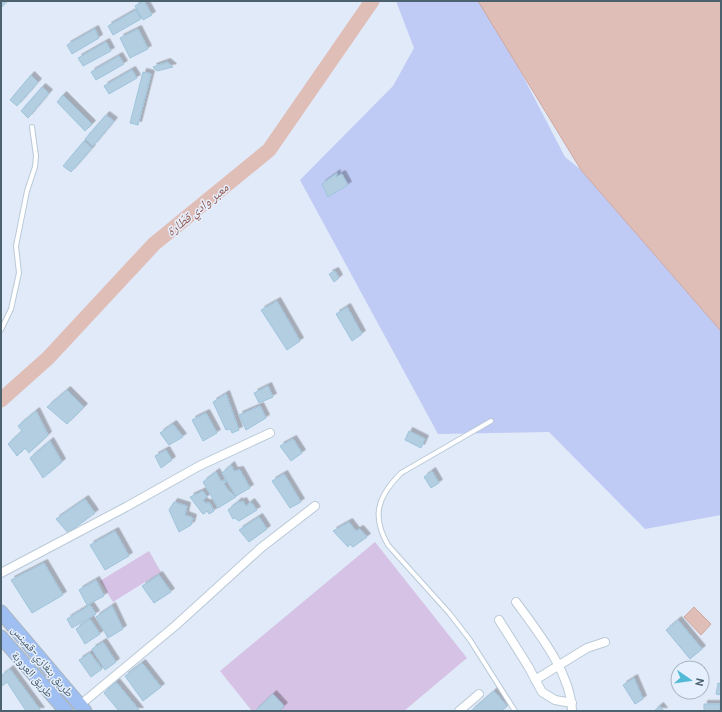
<svg xmlns="http://www.w3.org/2000/svg" width="722" height="712" font-family="Cabin,'Noto Naskh Arabic',sans-serif">
	<defs>
		<filter id="shadow"><feDropShadow dx="3.5" dy="-3.5" stdDeviation="0" flood-color="#0004"/></filter>
	</defs>
	<rect width="100%" height="100%" fill="#e1eaf9"/>
	<path fill="#d6c2e4" d="M375 542 467 658 404 711H252L220 671Z
		M149 551 161 572 113 602 100 581Z"/>
	<path fill="#bfcbf5" d="M396 1H484L565 157 581 170 721 331V515L645 529 549 432 438 434 300 180 393 86 414 48Z"/>
	<path fill="#e0beb8" stroke="#d0a7a0" d="M478 1H721V331L581 170Z
		M694 607 711 624 701 635 684 617Z"/>
	<g fill="none" stroke-linecap="round" stroke-linejoin="round">
		<path stroke="#e0beb8" stroke-width="15" d="M1 400 48 358 154 244 269 150 372 1"/>
	</g>
	<path fill="#b3cee1" stroke="#9ec4dc" filter="url(#shadow)" d="M1 1H7L2 7Z
		M143 1H144L152 15 143 20 135 6Z
		M136 10 141 19 113 35 108 26Z
		M95 29 99 38 72 54 67 45Z
		M138 29 148 49 130 58 120 38Z
		M106 42 111 51 83 66 78 58Z
		M119 56 124 64 96 80 91 72Z
		M167 62 173 67 157 71 153 67Z
		M132 70 137 78 109 94 104 86Z
		M143 72 151 74 138 125 130 123Z
		M31 75 38 82 17 106 10 100Z
		M42 87 49 93 28 118 21 111Z
		M63 95 92 124 85 131 57 102Z
		M106 115 114 121 93 146 85 139Z
		M84 141 92 148 71 172 63 166Z
		M337 173 336 177 342 174 348 185 328 197 322 184Z
		M335 271 339 278 334 282 329 274Z
		M277 301 300 341 287 350 261 310Z
		M347 307 362 334 352 341 336 314Z
		M268 386 273 397 259 403 254 393Z
		M67 390 84 407 67 424 47 407Z
		M226 394 239 430 232 433 230 429 226 430 213 402Z
		M260 406 266 418 246 430 239 415Z
		M36 411 48 435 29 453 25 448 17 456 8 444 22 431 18 426Z
		M206 413 217 433 203 441 192 420Z
		M173 424 183 437 169 445 160 433Z
		M409 431 425 439 421 448 405 440Z
		M293 439 302 453 291 461 280 446Z
		M50 441 62 462 43 478 30 458Z
		M166 450 172 460 161 468 155 456Z
		M231 465 234 471 240 470 250 488 236 496 222 473Z
		M432 471 439 483 431 488 424 477Z
		M216 472 221 481 225 480 226 482 224 484 228 490 230 491 236 497 218 508 203 482Z
		M284 474 301 502 290 508 272 481Z
		M203 491 207 497 203 500 205 503H210L214 511 209 514 207 511 204 514 202 513 190 497Z
		M85 499 95 513 68 533 56 519Z
		M239 501V503L243 501 246 506 251 502 257 510 239 521 235 518 233 519 228 510Z
		M174 502 187 506 185 515 193 518 191 525 179 532 169 510Z
		M259 517 267 529 249 542 239 530Z
		M349 522 356 531 360 529 367 537 353 547 349 544 348 547 333 531Z
		M115 531 129 556 105 570 90 545Z
		M44 563 63 595 32 613 11 580Z
		M159 575 171 592 154 603 142 586Z
		M96 580 104 596 87 605 79 590Z
		M90 605 96 614 72 628 67 619Z
		M112 606 123 629 108 638 96 617Z
		M90 619 100 634 85 644 76 629Z
		M678 620 702 649 690 659 666 630Z
		M103 642 116 662 105 670 92 649Z
		M90 653 102 669 91 677 79 660Z
		M142 663 161 687 143 701 125 676Z
		M10 669 41 711H26L7 682 1 687V676Z
		M634 678 643 699 635 704 623 685Z
		M116 682 140 711H119L104 693Z
		M718 683 721 684V695L716 694Z
		M494 691 507 706 502 711H471Z
		M273 694 284 706 279 711H255Z
		M704 704H720V711H704Z
		M660 706 664 711H654Z"/>
	<g fill="none" stroke-linecap="round" stroke-linejoin="round">
		<g stroke="#b9c9d7" stroke-width="6">
			<path id="service" d="M1 330 11 309 19 273 16 246 27 191 35 167 36 156 32 127
				M491 421 401 473C378 496 371 516 388 545L450 614 470 640 515 711"/>
		</g>
		<g stroke="#b9c9d7" stroke-width="10">
			<path id="minor" d="M1 573 126 507 199 466 270 433
				M516 602C538 632 571 673 572 711
				M499 620 528 666 542 692 555 700 572 703
				M535 680 587 648 605 642
				M80 705 175 626 262 547 315 506
				M459 711 479 694"/>
		</g>
		<g stroke="#acb6bc" stroke-width="15">
			<path id="primary" d="M1 612 85 711
				M1 637 66 711"/>
		</g>
		<use href="#service" stroke="#fff" stroke-width="4"/>
		<use href="#minor" stroke="#fff" stroke-width="8"/>
		<use href="#primary" stroke="#9fbef2" stroke-width="13"/>
	</g>
	<g text-anchor="middle" dominant-baseline="central" stroke-width="3" stroke-linejoin="round" paint-order="stroke">
		<g font-size="12" fill="#4b616d" stroke="#e6effd">
			<text transform="translate(43 661) rotate(50)">طريق بنغازي-قمينس</text>
			<text transform="translate(33 674) rotate(49)">طريق العروبة</text>
		</g>
		<g font-size="13" font-style="italic" fill="#925c51" stroke="#e6effd">
			<text transform="translate(197 209) rotate(-39)">معبر وادي قطّارة</text>
		</g>
	</g>
	<rect width="722" height="712" fill="none" stroke="#4b616d" stroke-width="4"/>
	<g transform="translate(690 680) rotate(103)"><circle r="19" fill="#e6effd" stroke="#a8b6c3"/>
	<path d="M0-3L7 15L0 10L-7 15Z" fill="#52b9d7"/>
	<text y="-6" font-size="11" font-weight="bold" text-anchor="middle" fill="#4b616d">N</text>
	</g>
</svg>
